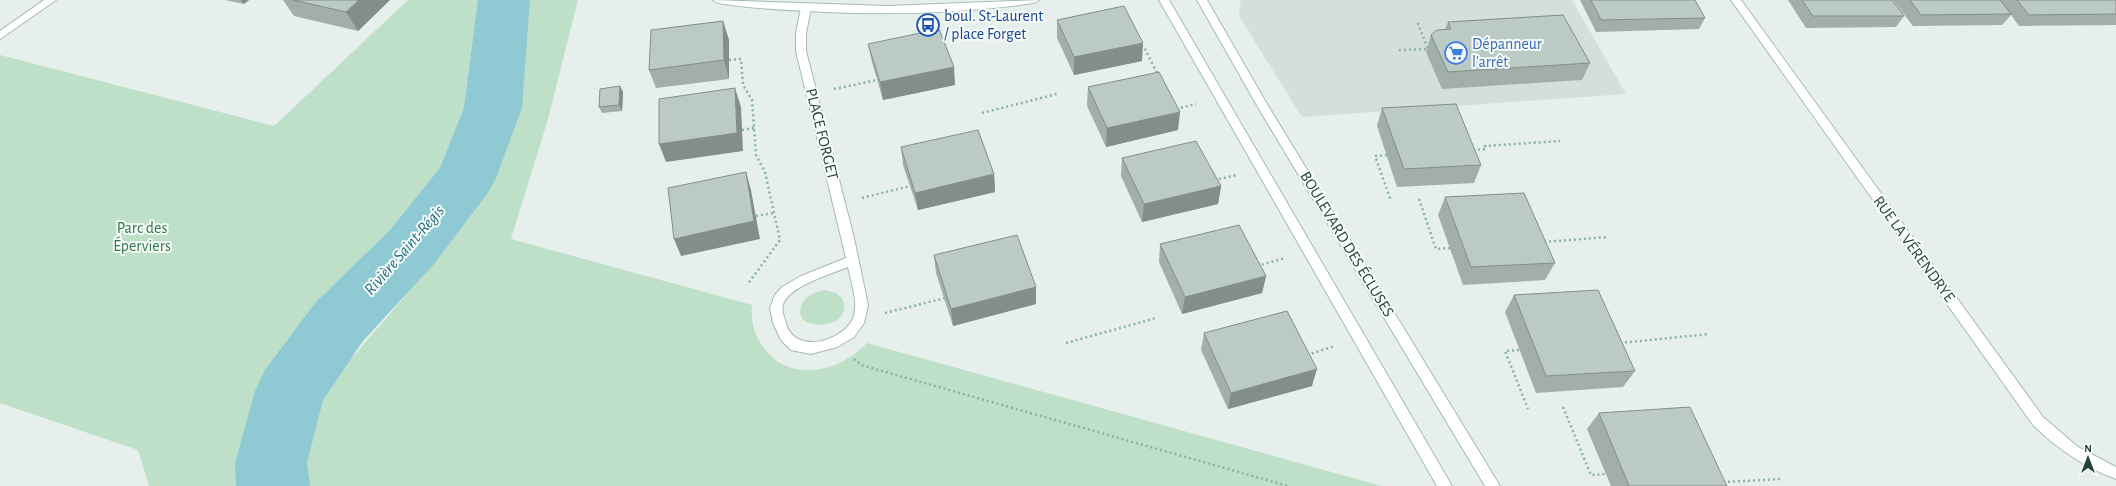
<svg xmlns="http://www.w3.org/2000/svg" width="2116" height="486" font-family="'Alegreya Sans',sans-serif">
	<rect width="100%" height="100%" fill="#e6efeb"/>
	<path fill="#d4dfda" d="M1241 0H1572L1626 94 1302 117 1239 16Z"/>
	<path fill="#bfe0c8" d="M408 0H486L485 34 471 95 454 140 438 174 400 232 365 275 297 343 269 390 259 416 241 449 237 486H149L138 450 0 403V55L274 126Z
		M528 0H578L548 119 511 239 752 305C751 322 754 335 764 348 790 384 840 372 867 343L1382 486H308L299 451 313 403 438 258 469 217 495 171 516 113Z
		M825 290 836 293 841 297C860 330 787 335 802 304 806 295 815 292 825 290Z"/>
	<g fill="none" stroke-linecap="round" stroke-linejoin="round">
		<path fill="#8ec9d4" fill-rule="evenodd" d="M478 0H530L522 108 496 178 487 194 434 264 363 341 323 400 307 463 310 486H236L235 463 255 391 265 370 315 303 390 230 440 168 464 108Z"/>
		<g stroke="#a8b8b2" stroke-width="2">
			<path id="street" d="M44 0H56L0 39V31Z
				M1731 0H1741L2043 417 2078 447 2116 467V479C2084 467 2058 449 2033 425Z
				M806 5 811 8 806 33V51L854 238 868 305 864 323 854 337 837 347 811 354 791 350 781 340 773 323 770 308 775 295 782 287 801 276 846 258 796 51V33L801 8ZM848 267C851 282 858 300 854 315 849 339 793 359 785 320 783 314 781 308 784 302 793 285 831 274 848 267Z"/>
		</g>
		<g stroke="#a4bbb3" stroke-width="2">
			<path id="secondary" d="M713 0 888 6 1039 0 1034 3C965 13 894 15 824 12 789 10 753 9 718 3Z
				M1159 0H1169L1452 486H1437Z
				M1197 0H1207L1267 104 1500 486H1485L1259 109Z"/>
		</g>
		<path stroke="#86b3a5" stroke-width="2.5" stroke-dasharray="2 3" stroke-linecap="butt" d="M1141 46 1144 47 1157 73
			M1399 50 1428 49 1417 21
			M729 60 741 59 743 85 752 100 756 155 765 172 780 240 747 285
			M834 89 877 80
			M1176 109 1196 104
			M982 113 1057 94
			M742 130 754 128
			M1473 150 1486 149 1485 146 1560 141
			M1387 155 1375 156 1391 201
			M1214 180 1237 175
			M862 198 910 186
			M1419 199 1436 249 1450 248
			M756 216 774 213
			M1544 242 1608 237
			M1257 266 1285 258
			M885 313 945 298
			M1066 343 1156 318
			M1620 343 1709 334
			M1519 350 1505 351 1528 409
			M1307 355 1335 346
			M854 359 861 365 1288 486
			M1563 407 1591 475 1606 474
			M1723 482 1782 479"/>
		<use href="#street" fill="#fff" fill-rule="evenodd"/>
		<use href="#secondary" fill="#fff" fill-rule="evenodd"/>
	</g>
	<path fill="#a1aea9" d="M225 0H249L244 4Z
		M283 0H390L358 31 294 16Z
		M1580 0H1695L1705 18 1699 29 1596 32Z
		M1788 0H1892L1904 16 1896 27 1806 28Z
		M1893 0H2116V25L2019 26 2011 15 2002 25 1913 26Z
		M1057 20 1142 61 1074 75 1057 38Z
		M723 21 729 40V79L656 88 649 70Z
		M1448 22 1590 63 1582 80 1442 89 1426 52 1431 35 1445 30Z
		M868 44 955 85 883 100 872 62Z
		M620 86 623 92 622 111 602 113 599 107Z
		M1088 87 1178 130 1106 147 1087 106Z
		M1382 108 1481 165 1474 183 1397 187 1377 126Z
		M901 147 994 174 995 192 918 210 903 165Z
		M1122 158 1221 186 1218 204 1142 222 1121 176Z
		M1445 197 1555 263 1545 280 1463 285 1438 215Z
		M1160 244 1266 276 1262 293 1182 314 1159 262Z
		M934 255 1036 287V304L953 326 936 273Z
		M1514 295 1635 371 1623 387 1536 393 1505 312Z
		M1204 333 1312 386 1228 409 1201 350Z
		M1599 413 1727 486H1611L1587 429Z"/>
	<path fill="#838d89" d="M241 0H249L244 4Z
		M359 0H390L358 31 346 12Z
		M723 21 729 40V79L724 60Z
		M1143 43 1142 61 1074 75V57Z
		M954 67 955 85 883 100 880 82Z
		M620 86 623 92 622 111 619 105Z
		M735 88 741 107 743 151 666 162 659 144Z
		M1180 112 1178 130 1106 147 1107 128Z
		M746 172 751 190 760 239 681 256 674 239Z
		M994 174 995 192 918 210 915 193Z
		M1221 186 1218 204 1142 222 1144 204Z
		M1266 276 1262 293 1182 314 1185 297Z
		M1036 287V304L953 326 951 309Z
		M1317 369 1312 386 1228 409 1231 393Z"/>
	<path fill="#bbcac4" stroke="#838d89" d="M293 0H359L346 12Z
		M1591 0H1695L1705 18 1601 20Z
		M1802 0H1892L1904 16H1813Z
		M1910 0H2000L2011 14 1921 15Z
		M2017 0H2116V14L2029 15Z
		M1124 6 1143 43 1074 57 1057 20Z
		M1563 15 1590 63 1448 72 1431 35 1437 30 1451 29 1448 22Z
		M723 21 724 60 649 70 651 30Z
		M939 29 954 67 880 82 868 44Z
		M1159 72 1180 112 1107 128 1088 87Z
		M620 86 619 105 599 107 600 89Z
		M735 88 737 133 659 144V99Z
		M1456 104 1481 165 1404 169 1382 108Z
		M978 130 994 174 915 193 901 147Z
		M1196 141 1221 186 1144 204 1122 158Z
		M746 172 754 221 674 239 668 188Z
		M1524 193 1555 263 1471 267 1445 197Z
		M1239 225 1266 276 1185 297 1160 244Z
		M1017 235 1036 287 951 309 934 255Z
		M1598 290 1635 371 1546 376 1514 295Z
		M1287 311 1317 369 1231 393 1204 333Z
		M1690 407 1727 486H1629L1599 413Z"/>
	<defs>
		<g id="bus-ring" transform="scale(1.15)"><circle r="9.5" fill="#f7fbf9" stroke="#1a4fb4" stroke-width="1.5"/><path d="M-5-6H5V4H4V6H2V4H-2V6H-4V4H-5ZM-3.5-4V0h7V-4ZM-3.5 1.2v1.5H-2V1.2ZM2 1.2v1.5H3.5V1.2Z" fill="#1a4fb4"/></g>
		<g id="supermarket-ring" transform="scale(1.15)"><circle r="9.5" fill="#f7fbf9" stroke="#3f7fe0" stroke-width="1.5"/><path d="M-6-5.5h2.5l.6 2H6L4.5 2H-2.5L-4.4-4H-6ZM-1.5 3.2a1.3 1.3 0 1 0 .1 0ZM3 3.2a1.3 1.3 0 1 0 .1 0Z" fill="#3f7fe0"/></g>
	</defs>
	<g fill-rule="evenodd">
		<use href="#bus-ring" x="928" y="25"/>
		<use href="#supermarket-ring" x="1456" y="53"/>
	</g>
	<g text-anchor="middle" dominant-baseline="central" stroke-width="4" stroke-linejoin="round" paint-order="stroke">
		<g font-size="16" fill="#164399" stroke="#f7fbf9" text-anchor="start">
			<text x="944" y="16">boul. St-Laurent<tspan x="944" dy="18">/ place Forget</tspan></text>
		</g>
		<g font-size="16" fill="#366cbe" stroke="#f7fbf9" text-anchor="start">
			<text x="1472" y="44">Dépanneur<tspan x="1472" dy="18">l'arrêt</tspan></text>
		</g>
		<g font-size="16" fill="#24423a" stroke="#f7fbf9">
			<text transform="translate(822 134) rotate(76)">PLACE FORGET</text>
			<text transform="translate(1347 244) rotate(59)">BOULEVARD DES ÉCLUSES</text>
			<text transform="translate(1914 249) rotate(54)">RUE LA VÉRENDRYE</text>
		</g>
		<g font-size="16" fill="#2d7a4b" stroke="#f7fbf9">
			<text x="142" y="228">Parc des<tspan x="142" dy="18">Éperviers</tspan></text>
		</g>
		<g font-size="17" font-style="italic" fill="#1c6f80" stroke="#f7fbf9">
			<text transform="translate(404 250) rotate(-49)">Rivière Saint-Régis</text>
		</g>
	</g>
	<g transform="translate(2088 458)" stroke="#f7fbf9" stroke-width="3" paint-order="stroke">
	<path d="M0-3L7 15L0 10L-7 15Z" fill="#24423a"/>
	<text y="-6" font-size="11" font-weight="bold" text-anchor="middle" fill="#24423a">N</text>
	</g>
</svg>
